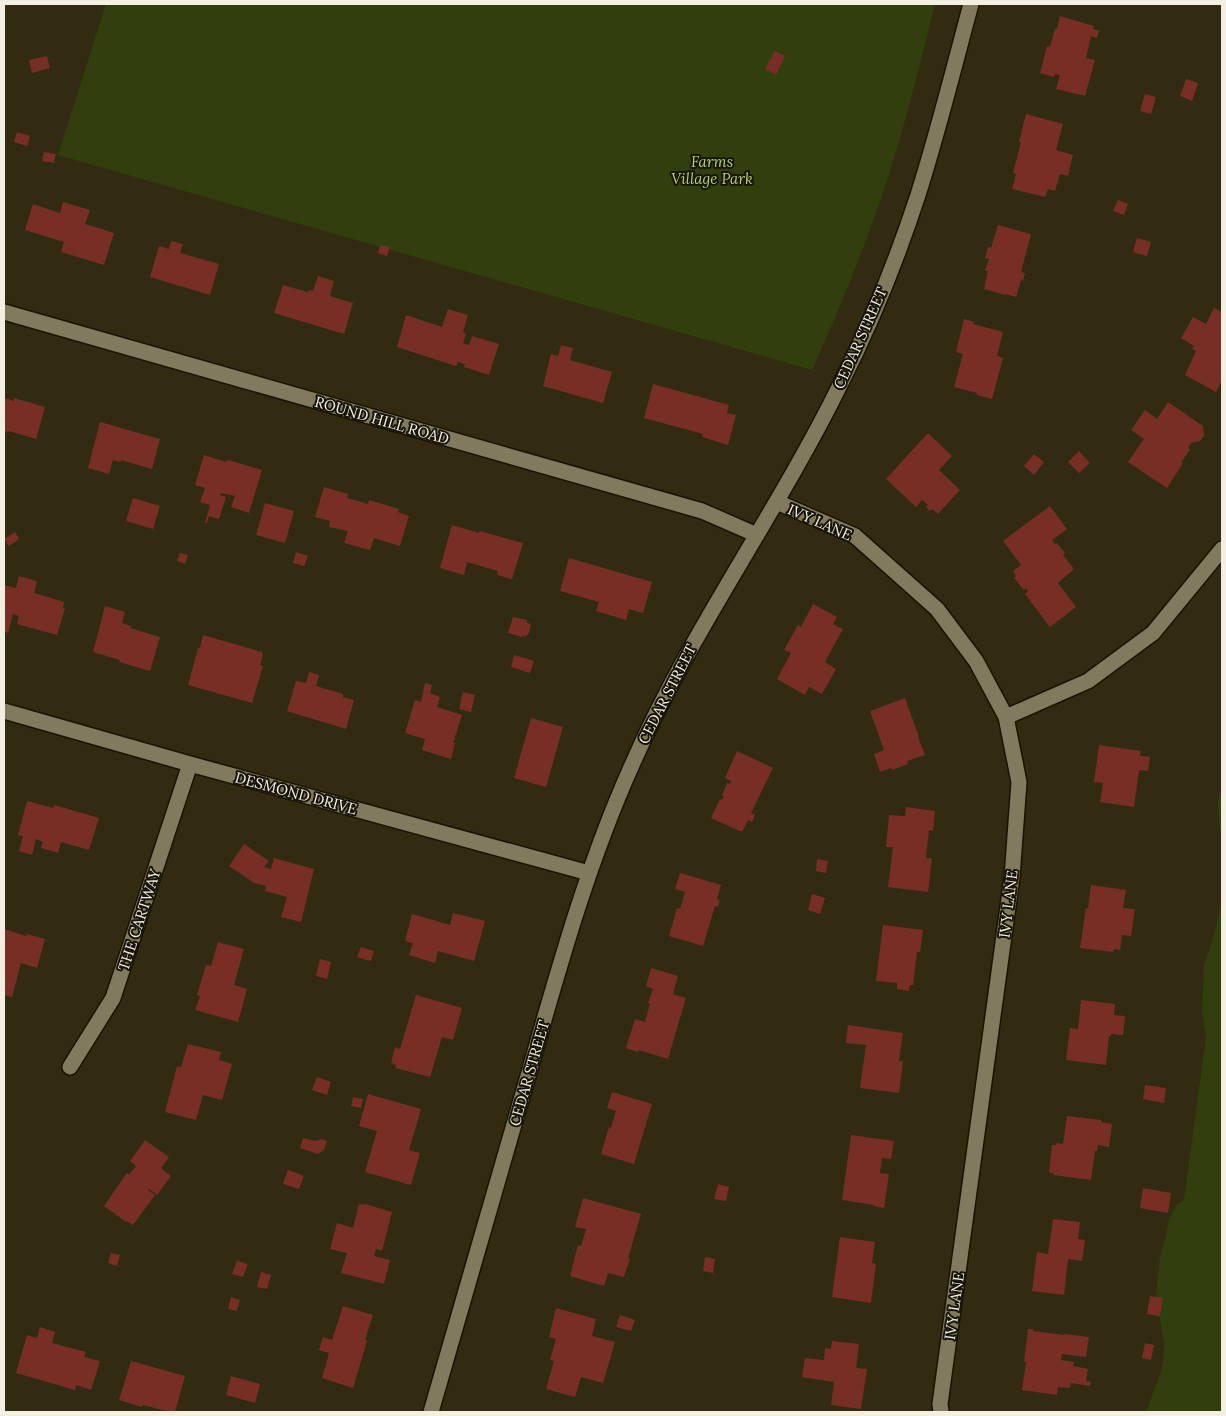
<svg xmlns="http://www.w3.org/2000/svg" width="1226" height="1416" font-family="Lora,serif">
	<rect width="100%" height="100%" fill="#322b12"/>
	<path fill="#313f0c" d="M106 4H935C922 55 910 107 894 158 872 231 843 301 812 370L58 155Z
		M1222 789V837C1219 825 1215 800 1222 789Z
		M1222 903V1412H1146L1161 1372 1164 1355V1343L1156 1295 1160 1257 1166 1236 1169 1219 1176 1205 1184 1200 1206 1037 1202 1011 1204 965 1212 942Z"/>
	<path fill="#772e25" d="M1060 16 1094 26 1093 29 1099 31 1097 38 1091 36 1086 58 1095 60 1085 96 1056 89 1060 75 1055 74 1054 77 1040 73 1047 46 1050 47 1055 29H1057Z
		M775 51 785 56 776 75 765 69Z
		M47 56 50 68 32 73 29 60Z
		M1186 79 1198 83 1192 101 1180 96Z
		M1145 94 1156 97 1151 114 1140 111Z
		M1026 114 1063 124 1056 150 1073 155 1068 176 1060 174 1055 191 1048 189 1045 197 1012 189 1016 174 1013 173 1021 142H1019Z
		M17 132 30 136 27 146 14 142Z
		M44 152 56 154 54 163 42 161Z
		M1118 200 1128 204 1124 215 1113 211Z
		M63 202 90 210 85 224 114 233 104 265 61 252 64 242 25 230 33 204 60 213Z
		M998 225 1031 234 1021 272 1025 273 1023 281 1021 280 1016 297 1006 294 1005 295 984 289 988 271H985L989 259 985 258 988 247 991 248Z
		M1137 238 1151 242 1147 256 1133 252Z
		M171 241 183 244 180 253 219 264 210 295 150 277 159 246 169 249Z
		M380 245 390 247 387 256 378 253Z
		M318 276 334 281 330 296 353 303 344 334 274 313 283 285 308 292 309 290 313 291Z
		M1214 308 1222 312V380L1216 392 1185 375 1196 351 1192 349 1194 346 1181 338 1193 317 1206 324Z
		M448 309 468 315 463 332 466 334 463 343 469 345 472 336 499 344 489 375 464 367 465 364 458 362 456 366 397 347 406 315 442 327Z
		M964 319 974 322 973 324 1003 332 997 356 1003 358 992 399 977 395V393L954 387 963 354 956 352Z
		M561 345 573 348 570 360 612 372 603 403 543 386 551 354 558 356Z
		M653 384 729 405 727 413 736 415 728 445 702 437 703 434 644 418Z
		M4 398 14 401V398L45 407 36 439 9 431V432L4 431Z
		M1168 402 1203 426 1204 436 1200 441 1191 443 1188 448 1190 450 1181 462 1183 463 1167 488 1128 462 1144 439 1131 430 1145 410 1157 419Z
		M100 422 160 439 152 469 121 460V462L113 460 109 474 88 468Z
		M928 433 952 456 939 470 960 490 938 514 932 509 930 511 926 507 928 505 922 500 916 507 886 479Z
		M1079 451 1090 463 1079 473 1068 462Z
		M1034 454 1044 462 1034 475 1024 466Z
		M204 455 226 462 227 460 232 461 262 470 249 513 231 507 235 496 221 493 220 495 226 497 219 519 209 516 207 523H205L210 505 200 502 205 488 195 485Z
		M324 487 348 494 347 498 368 504 369 500 399 509 398 512 409 516 400 546 374 538 370 550 344 543 348 531 329 527 330 521 315 517Z
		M133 498 160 506 153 529 126 521Z
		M265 503 294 511 285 543 256 535Z
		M1050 506 1067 529 1052 540 1055 544 1057 543 1065 553 1063 555 1074 569 1058 583 1076 607 1050 627 1025 594 1028 591 1026 588 1024 590 1014 578 1016 576 1013 571 1021 565 1003 541Z
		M452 525 479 533V531L523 543 512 579 497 575 498 571 467 562 464 575 440 568Z
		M15 532 19 539 9 546 4 539Z
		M296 552 308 556 304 566 293 563Z
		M180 553 188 555 185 564 177 561Z
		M569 558 652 582 643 613 629 609 626 620 596 611 599 602 560 591Z
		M19 576 37 581 34 593 64 602 63 608H65L57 635 17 624 19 616 13 614 8 633 4 631V585L16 588Z
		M813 604 837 617 833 624 843 629 825 662 836 669 822 694 809 687 805 695 777 679 791 653 784 650 798 625 801 627Z
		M105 606 125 612 122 623 131 626 130 628 160 637 150 671 119 662 120 660 93 652Z
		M513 617 527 620V623L531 624 529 633 525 637 523 635 522 637 508 633Z
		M203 635 262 652 263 655 260 665 263 666 252 703 188 685 198 648H200Z
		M514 655 534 661 530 673 511 667Z
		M309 672 319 675 316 686 343 694V697L354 700 346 729 287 711 296 681 306 683Z
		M425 683 432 685 430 693 440 697 437 707 462 715 453 743H455L451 759 422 750 425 739 405 733 415 700 421 702Z
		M463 692 475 695 471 712 459 709Z
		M905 698 919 737H918L925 755 907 761 908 764 892 770 891 768 880 772 874 754 884 750 870 711Z
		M531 718 563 727 546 787 514 778Z
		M1099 745 1141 751 1140 756 1150 757 1148 771 1139 770 1134 807 1100 802 1103 783 1094 782Z
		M737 751 773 768 751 813 755 815 752 822 748 820 742 832 711 818 720 799 722 800 724 796 722 795 727 783 730 784 731 781 725 778Z
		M27 801 53 808 54 805 99 818 89 850 61 842 58 853 41 848 43 842 36 839 32 855 19 851 23 836 18 835Z
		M906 807 935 811 933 831 929 830 926 858H932L928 892 888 887 893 847H886L889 815 905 816Z
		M244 844 269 861 264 867 271 869 274 858 314 869 301 922 281 917 287 897 265 891 266 886 254 883 229 866Z
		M817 859 828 861 826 873 816 871Z
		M680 873 721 885 717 899 720 900 718 907 715 906 703 946 669 936 677 908 680 909 685 892 675 889Z
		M1091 885 1126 890 1123 908 1135 909 1131 936 1122 935 1120 950 1114 949 1113 952 1080 948 1086 908 1088 909Z
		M812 894 825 898 820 914 808 910Z
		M453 913 485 921 474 961 438 951 435 963 409 955 413 943 405 941 412 914 450 925Z
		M883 925 923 930 920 952H917L913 985H910L909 991 897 989V983L876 981Z
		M4 929 26 936 27 934 45 939 37 968 21 963 12 997 4 995Z
		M218 942 244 949 234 985 247 989 238 1022 195 1010 200 996 197 995 206 965 211 966Z
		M361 947 374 951 371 961 357 957Z
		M320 959 331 962 327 979 316 976Z
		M651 968 678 976 673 994 686 998 668 1059 639 1050 638 1052 626 1048 635 1019 645 1022 650 1003H648L653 989 646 986Z
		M416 995 462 1008 453 1040 442 1037 430 1077 395 1068 396 1065 391 1063 395 1047 400 1049Z
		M1081 1000 1115 1004 1114 1015 1125 1016 1123 1035 1111 1034V1036H1109L1106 1065 1066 1060 1070 1028 1078 1029Z
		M848 1025 903 1033 899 1061H903L899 1093 860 1088 866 1045 846 1043Z
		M188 1044 221 1052 219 1060 232 1064 222 1100 203 1095 196 1120 165 1112 177 1066 181 1067Z
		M317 1077 331 1082 327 1095 312 1090Z
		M1145 1085 1166 1088 1164 1103 1143 1099Z
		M612 1092 652 1104 634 1164 601 1154 609 1127 611 1128 616 1111 607 1108Z
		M368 1094 421 1109 409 1150 420 1153 411 1185 365 1172 377 1131 359 1126Z
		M353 1097 363 1099 361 1108 351 1106Z
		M1067 1116 1101 1120V1122L1112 1124 1109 1147 1098 1145 1097 1151H1095L1091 1180 1053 1175V1173H1049L1052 1145H1056L1057 1143 1063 1144Z
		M851 1135 894 1141 891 1159 882 1158 880 1173 889 1174 884 1208 874 1206V1205L842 1200Z
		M303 1138 316 1141 321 1139 327 1141 324 1150 318 1154 300 1148Z
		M145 1140 169 1157 161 1168 171 1176 157 1195 149 1189 148 1190 155 1195 133 1225 127 1221 126 1222 104 1206 127 1173 129 1175 136 1166 130 1161Z
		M288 1170 304 1176 299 1189 283 1184Z
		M718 1184 729 1187 726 1201 714 1199Z
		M1143 1188 1171 1193 1168 1213 1140 1208Z
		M583 1198 641 1214 628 1258H630L624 1277 608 1273 604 1286 570 1276 578 1245 581 1246 586 1229 575 1227Z
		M359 1204 365 1205V1204L392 1212 382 1251 376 1249 374 1256 390 1260 384 1284 341 1273 347 1253 330 1249 337 1223 353 1228Z
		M1053 1219 1080 1222 1078 1239 1085 1240 1082 1261 1068 1259 1064 1295 1032 1291 1037 1252 1048 1254Z
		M840 1237 875 1242 872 1263 876 1264 875 1271 871 1303 832 1297Z
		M111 1253 120 1255 117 1266 108 1263Z
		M705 1257 715 1259 713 1273 703 1271Z
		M237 1261 248 1264 243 1277 232 1274Z
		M261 1272 271 1275 267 1289 257 1287Z
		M1150 1296 1163 1298 1160 1316 1147 1314Z
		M231 1297 240 1300 237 1311 228 1309Z
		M343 1306 373 1315 365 1340 367 1341 353 1388 322 1378 329 1353 319 1350 323 1337 332 1340Z
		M556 1308 596 1319 592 1336 615 1342 603 1383 581 1377 575 1397 546 1389 554 1361 550 1360 556 1339 549 1337Z
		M620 1315 635 1320 631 1331 616 1327Z
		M40 1327 55 1332 52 1343 86 1352 84 1357 100 1361 91 1390 76 1385 75 1390 16 1373 27 1335 37 1338Z
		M1028 1329H1034L1033 1331 1064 1335V1334L1089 1337 1086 1357 1062 1354 1061 1360 1074 1362 1073 1366 1088 1369 1086 1381 1091 1382 1090 1386 1071 1383 1070 1388 1058 1387 1057 1395 1022 1390 1026 1362H1024Z
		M832 1341 859 1344 856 1368 867 1369 861 1409 831 1405 834 1382 802 1377 805 1358 824 1360 825 1348 831 1349Z
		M1145 1343 1154 1345 1151 1360 1142 1358Z
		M131 1361 185 1376 175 1412H170L143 1405 142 1407 119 1400Z
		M231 1376 260 1384 255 1403 226 1395Z"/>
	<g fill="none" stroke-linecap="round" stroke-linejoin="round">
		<g stroke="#1a1300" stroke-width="18">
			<path id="minor" d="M4 312 702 511 757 535
				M777 502 855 536 937 609 976 661 1006 717 1019 782 1012 877 940 1404 941 1412
				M4 711 190 764 589 873
				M1006 717 1088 681 1153 633 1222 549
				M70 1067 113 998 190 764
				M431 1412C464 1300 496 1188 528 1076 558 971 587 865 632 765 690 632 776 515 840 385 871 324 897 259 918 195 938 132 954 67 971 4"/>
		</g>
		<use href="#minor" stroke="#817a5f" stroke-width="15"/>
	</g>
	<g text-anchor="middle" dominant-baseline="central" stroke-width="4" stroke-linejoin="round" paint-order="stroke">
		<g font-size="15" font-style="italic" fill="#b4d46e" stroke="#171409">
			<text x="712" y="161">Farms<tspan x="712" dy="17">Village Park</tspan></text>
		</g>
		<g font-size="15" fill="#f4f0e1" stroke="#171409">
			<text transform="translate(860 338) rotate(-66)">CEDAR STREET</text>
			<text transform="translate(382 420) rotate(16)">ROUND HILL ROAD</text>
			<text transform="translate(820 522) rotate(24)">IVY LANE</text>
			<text transform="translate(667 694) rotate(-63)">CEDAR STREET</text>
			<text transform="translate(296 793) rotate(15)">DESMOND DRIVE</text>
			<text transform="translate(1008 904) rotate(-83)">IVY LANE</text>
			<text transform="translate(139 920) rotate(-72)">THE CARTWAY</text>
			<text transform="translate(529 1073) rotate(-74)">CEDAR STREET</text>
			<text transform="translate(954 1306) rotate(-82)">IVY LANE</text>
		</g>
	</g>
	<rect width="1226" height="1416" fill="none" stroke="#f4f0e1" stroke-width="10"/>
</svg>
